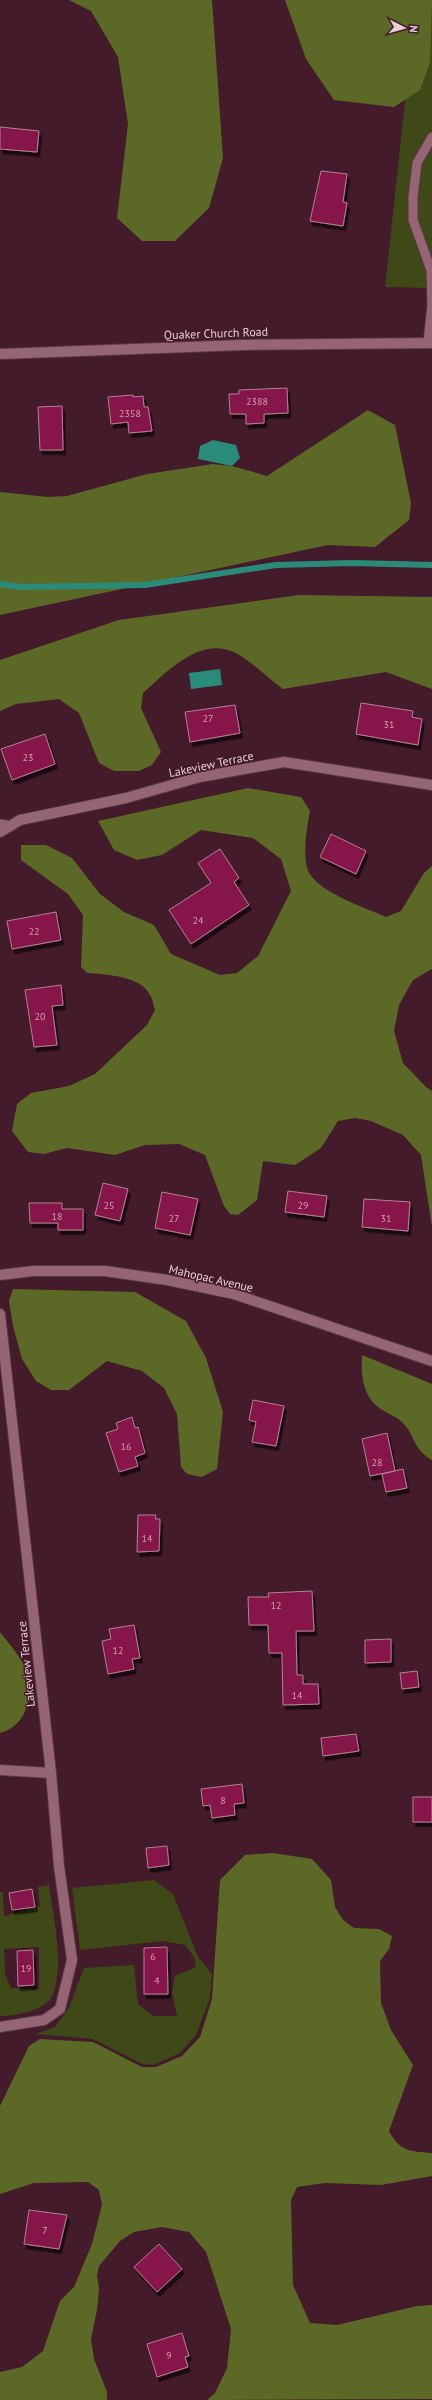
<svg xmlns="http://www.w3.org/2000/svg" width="432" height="2400" font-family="'PT Sans',sans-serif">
	<defs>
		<filter id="shadow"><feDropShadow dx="2.5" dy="4.5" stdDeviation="0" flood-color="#0009"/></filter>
	</defs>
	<rect width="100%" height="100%" fill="#431b2a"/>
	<path fill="#3f4817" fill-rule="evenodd" d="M416 0H432V288L385 287Z
		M154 1880 173 1894 198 1957 212 1974 210 1998 196 2035 180 2053 153 2065 142 2064 93 2039 35 2034 55 2027 69 2008 84 1968 134 1965 138 2004 153 2016H177L172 1992 175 1976 196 1967 194 1957 185 1945 163 1941 80 1950 72 1888Z
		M49 1885C53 1915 66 1970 51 1998 43 2011 14 2016 0 2016V1892H3L4 1916 40 1906 38 1887ZM39 1947V1989L11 1988 5 1974 4 1949Z"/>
	<path fill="#5c6926" d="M69 0H212L223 158 209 208 175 241H142L117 218 128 124 118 57 91 11Z
		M285 0H432L430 63 420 90 394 107 334 100 306 59Z
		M368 410 395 425 411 503 409 520 375 547 328 545 0 615V492L48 497 67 496 147 474 213 464 232 466 267 476Z
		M299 595 432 597V689L386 672 283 689C268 678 252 662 236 653 200 635 167 672 143 693L141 708 161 752 152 765 139 771H114L99 763 79 713 59 699 16 704 0 711V660L119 620Z
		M248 788 301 797 310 811C307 827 301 860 310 874 321 893 366 908 386 917L401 911 424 873 432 866V969L413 980 399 1005 394 1031 403 1063 426 1087 432 1091V1227L421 1155 403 1135 371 1121 355 1118 338 1121 321 1148 295 1165 263 1161 257 1200 238 1215 230 1214 224 1206 205 1155 179 1144 145 1145 115 1155 67 1148 44 1154 28 1152 12 1131 17 1104 31 1093 69 1086 95 1074 147 1025 155 1010C153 1005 153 999 150 995 142 976 104 974 87 973L81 967 83 915 68 894 21 860V845H46L72 858 100 894 124 912 154 925 171 954 220 975 237 973 258 956 291 891 281 859 253 838 201 830 162 855 137 860 114 850 98 821Z
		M13 1289 135 1292 186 1321 206 1358 223 1412 217 1469 202 1477 187 1474 181 1467 177 1414 164 1388 142 1371 107 1361 69 1390H51L36 1381 22 1359 13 1326 9 1301Z
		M362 1355 432 1384V1460C413 1449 416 1438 404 1424 397 1416 385 1413 378 1407 362 1394 361 1373 362 1355Z
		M0 1632C7 1641 15 1650 21 1660 36 1685 31 1725 0 1733Z
		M273 1853 312 1859 331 1880 335 1907 343 1920 354 1928 379 1929 392 1936 389 1949 380 1961 381 2003 391 2030 413 2065 389 2131C400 2152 410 2151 432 2153V2176L381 2185 325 2183 297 2187 291 2200 293 2285 310 2323 337 2325 417 2306 432 2305V2399L207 2400 215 2393 227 2368 231 2329 206 2252 189 2232 162 2227 134 2232 120 2241 99 2266 97 2275 99 2289 97 2310 91 2339 94 2359 107 2392V2400H0V2372L22 2367 43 2351 60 2301 74 2287 92 2244 102 2205 99 2190 88 2182 34 2183 0 2194V2106L29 2046 40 2039 93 2042 142 2067H156L182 2056 200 2037 212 1999 220 1880 245 1855Z"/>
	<path fill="#2b8b7b" d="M213 440 236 445 240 458 232 466 198 459 200 446Z
		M220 669 222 685 191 689 189 673Z"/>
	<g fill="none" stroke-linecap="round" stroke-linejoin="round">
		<path stroke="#2b8b7b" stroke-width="6" d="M0 584 21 587 145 585 276 565 352 563 432 565"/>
	</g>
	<path fill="#861349" stroke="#b48291" filter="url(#shadow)" d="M0 127 39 131 37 152 0 149Z
		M321 171 347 174 343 202 347 203 343 226 310 221Z
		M287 388 288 413 264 414V423L246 424V414H230L229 394H239V390Z
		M133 395V397L143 396 144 407H148L152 431 129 433 128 422 111 424 108 397Z
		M62 406 63 450H40L38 407Z
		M361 703 413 711 412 717 422 719 418 745 356 734Z
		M235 705 240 733 190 742 185 712Z
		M45 734 55 764 12 780 1 749Z
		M331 834 366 851 356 874 320 857Z
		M220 849 239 878 234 882 249 905 191 944 169 910 211 883 198 863Z
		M56 912 61 940 12 949 7 921Z
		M61 985 63 1005 52 1006 57 1045 34 1047 25 990Z
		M103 1183 128 1189 120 1221 95 1215Z
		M288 1191 327 1196 324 1217 285 1212Z
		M162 1192 198 1199 190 1235 155 1228Z
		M364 1199 410 1202 408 1231 362 1227Z
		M29 1203H62V1209H83V1230H58V1223H30Z
		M253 1400 284 1406 276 1446 252 1442 256 1422 249 1420Z
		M132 1417 135 1428 138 1427 145 1453 135 1457 138 1466 119 1472 106 1433 118 1429 116 1423Z
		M387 1433 395 1471 370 1476 362 1439Z
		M403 1469 407 1488 386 1492 382 1474Z
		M138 1515H156L155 1519H160L159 1551 137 1552Z
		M312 1591 314 1631H296L297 1675H303V1684H318L319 1704 283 1705 282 1653H269L268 1625H249L248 1597H269L268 1593Z
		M134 1625 140 1658 132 1659 134 1669 108 1674 102 1641 111 1639 109 1629Z
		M391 1639V1662L365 1663V1640Z
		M417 1671 419 1687 402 1689 400 1673Z
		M356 1734 359 1751 323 1756 321 1738Z
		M242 1784 244 1803 234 1804 235 1815 212 1818 210 1805 203 1806 201 1789Z
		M413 1797H432V1822H413Z
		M167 1846 169 1865 148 1868 146 1848Z
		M32 1889 35 1907 12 1910 9 1893Z
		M167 1947 168 1994H144V1948Z
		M33 1950 34 1985 18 1986 17 1951Z
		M29 2210 67 2215 59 2249 24 2244Z
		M159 2244 182 2269 157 2292 134 2267Z
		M182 2333 189 2356 185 2357 188 2367 157 2377 147 2344Z"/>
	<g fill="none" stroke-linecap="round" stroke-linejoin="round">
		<g stroke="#5a3845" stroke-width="11">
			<path id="service" d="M428 343 432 305 431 270 413 220V197L417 163 432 137
				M0 824 11 826"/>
		</g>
		<g stroke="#5a3845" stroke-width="12">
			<path id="minor" d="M0 832 20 820 126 798 200 777 284 762 432 785
				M0 1314 51 1773 59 1866 72 1960 60 2009 44 2020 0 2027
				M0 1770 51 1773"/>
		</g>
		<g stroke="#5a3845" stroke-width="12">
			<path id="tertiary" d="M0 354 242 345 432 343
				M0 1275 33 1271H105L167 1280 234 1294 432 1361"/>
		</g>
		<use href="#service" stroke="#956574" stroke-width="9"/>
		<use href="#minor" stroke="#956574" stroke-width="10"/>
		<use href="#tertiary" stroke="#956574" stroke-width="10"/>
	</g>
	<g text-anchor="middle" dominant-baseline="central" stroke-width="3" stroke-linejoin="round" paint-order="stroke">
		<g font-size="10" fill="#d09eb2">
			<text x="257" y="401">2388</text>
			<text x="130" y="413">2358</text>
			<text x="208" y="718">27</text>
			<text x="389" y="724">31</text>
			<text x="28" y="757">23</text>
			<text x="198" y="920">24</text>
			<text x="34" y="931">22</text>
			<text x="40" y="1016">20</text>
			<text x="109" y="1205">25</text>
			<text x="303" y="1205">29</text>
			<text x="57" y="1216">18</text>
			<text x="174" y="1218">27</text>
			<text x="386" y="1218">31</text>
			<text x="126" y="1446">16</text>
			<text x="377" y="1462">28</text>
			<text x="147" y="1538">14</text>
			<text x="276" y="1605">12</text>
			<text x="118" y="1650">12</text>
			<text x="297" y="1695">14</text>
			<text x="223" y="1800">8</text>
			<text x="153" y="1956">6</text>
			<text x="26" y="1968">19</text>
			<text x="157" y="1980">4</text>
			<text x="45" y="2230">7</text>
			<text x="169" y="2355">9</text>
		</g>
		<g font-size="12" fill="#e8cdd5" stroke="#431b2a">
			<text transform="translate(216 333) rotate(-2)">Quaker Church Road</text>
			<text transform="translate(211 764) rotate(-12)">Lakeview Terrace</text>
			<text transform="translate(211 1278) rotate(13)">Mahopac Avenue</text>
			<text transform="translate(26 1664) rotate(-96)">Lakeview Terrace</text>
		</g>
	</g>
	<g transform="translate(404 28) rotate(96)" stroke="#431b2a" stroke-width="3" paint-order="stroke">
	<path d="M0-3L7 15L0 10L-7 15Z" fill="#e8cdd5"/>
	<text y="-6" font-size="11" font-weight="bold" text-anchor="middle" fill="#e8cdd5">N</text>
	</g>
</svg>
